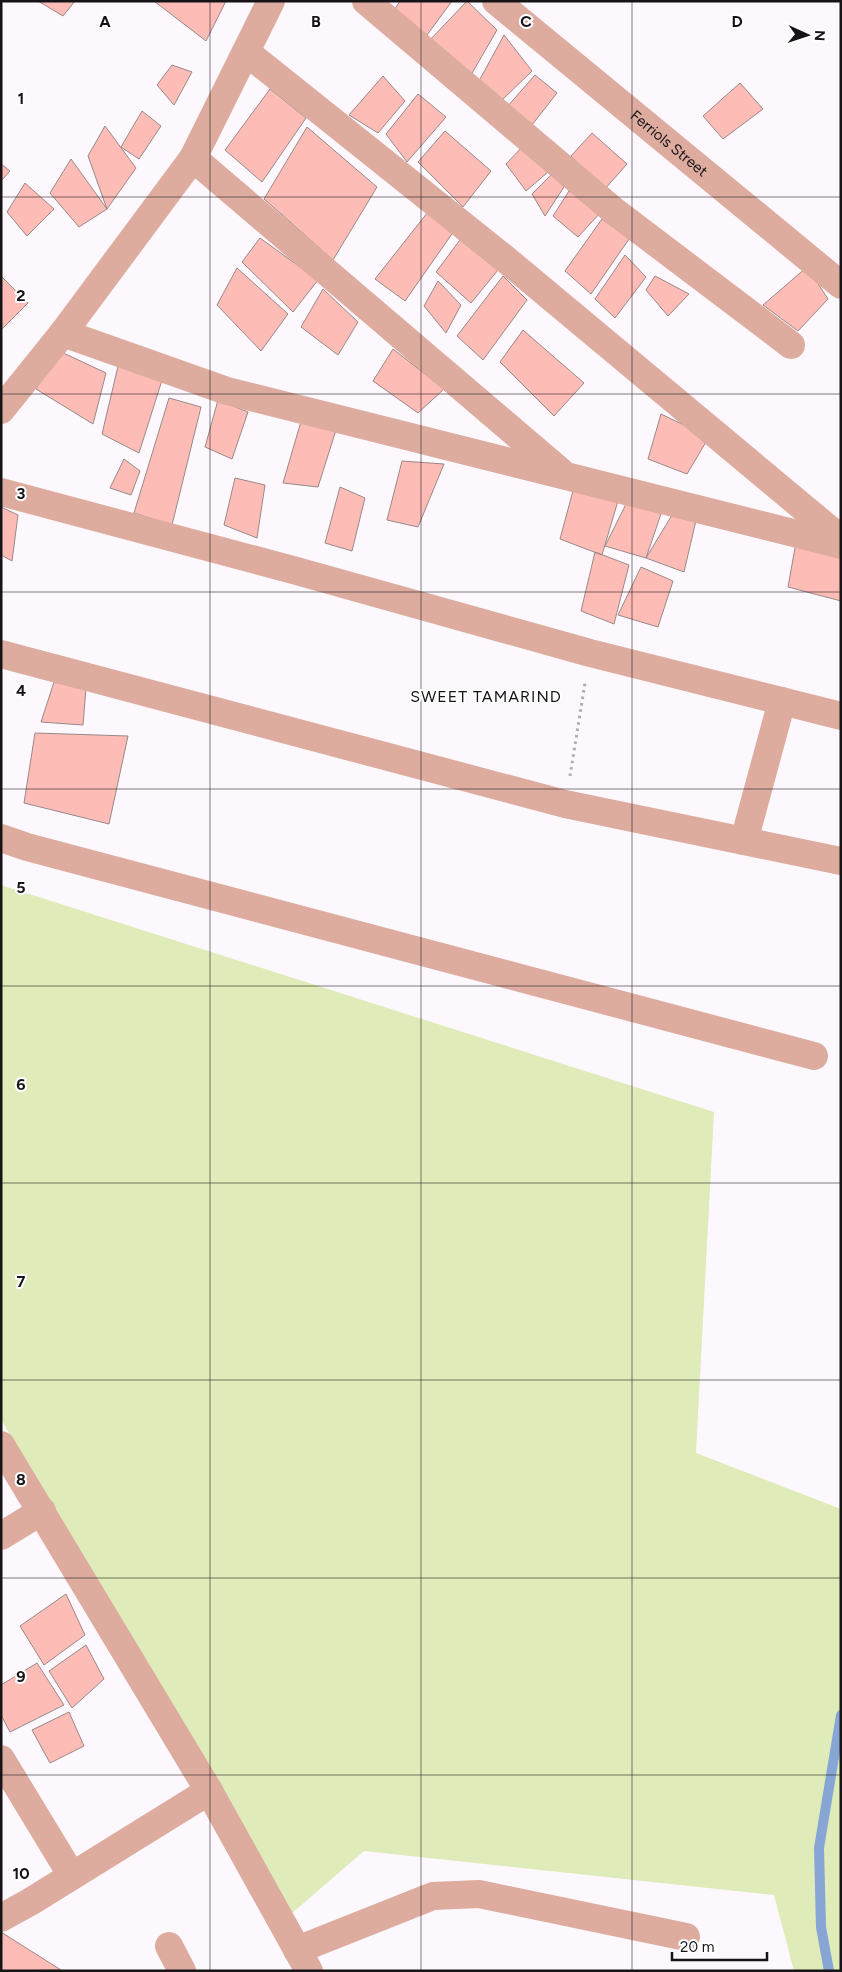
<svg xmlns="http://www.w3.org/2000/svg" width="842" height="1972" font-family="Figtree,sans-serif">
	<rect width="100%" height="100%" fill="#fdf8fe"/>
	<path fill="#dfebb8" d="M1 885 714 1112 696 1453 841 1509V1971H794L774 1895 364 1851 284 1920 1 1419Z"/>
	<g fill="none" stroke-linecap="round" stroke-linejoin="round">
		<path stroke="#88a6d5" stroke-width="10" d="M829 1971 821 1927 819 1848 841 1715"/>
	</g>
	<path fill="#febcb7" stroke="#978988" d="M38 1H75L63 16Z
		M154 1H226L206 41Z
		M400 1H452L427 35 393 12Z
		M467 1 497 30 471 75 429 41Z
		M504 35 532 71 500 102 479 81Z
		M172 65 192 72 174 105 157 85Z
		M535 75 557 93 528 130 507 107Z
		M383 76 405 101 378 133 349 115Z
		M740 83 763 109 723 139 703 116Z
		M270 89 306 118 262 182 225 150Z
		M418 94 446 117 407 162 386 134Z
		M142 111 161 126 139 159 121 147Z
		M105 126 136 168 107 209 88 156Z
		M307 127 377 187 333 260 264 199Z
		M445 131 491 171 463 207 418 162Z
		M592 133 627 164 604 190 571 156Z
		M525 144 548 172 526 191 506 164Z
		M71 159 107 209 79 227 50 193Z
		M1 164 10 171 1 181Z
		M552 174 564 187 545 216 532 194Z
		M25 183 54 209 27 236 7 212Z
		M569 191 600 213 578 237 553 216Z
		M428 212 454 231 405 301 375 279Z
		M602 219 629 239 591 294 565 271Z
		M260 238 318 280 293 312 242 262Z
		M460 240 498 270 471 303 436 272Z
		M625 255 646 277 615 318 595 299Z
		M807 267 828 299 798 331 763 305Z
		M237 268 288 314 261 351 217 305Z
		M1 276 28 303 1 330Z
		M503 276 527 300 483 360 457 336Z
		M655 276 689 294 668 316 646 290Z
		M438 281 461 305 446 333 424 306Z
		M323 289 358 322 338 355 301 327Z
		M523 330 584 383 554 416 500 362Z
		M393 349 444 389 418 413 373 381Z
		M57 350 106 373 93 424 36 389Z
		M119 362 163 377 139 453 102 434Z
		M169 398 201 407 172 525 134 513Z
		M218 400 248 412 232 459 205 447Z
		M661 414 709 437 687 474 648 459Z
		M302 418 336 430 318 487 283 483Z
		M124 459 140 471 131 495 110 488Z
		M402 461 444 464 418 527 387 520Z
		M235 478 265 485 257 538 224 525Z
		M340 487 365 498 352 551 325 543Z
		M574 487 620 494 602 555 560 539Z
		M627 502 663 508 646 558 605 546Z
		M1 507 18 515 12 561 1 555Z
		M672 515 697 516 684 572 646 558Z
		M796 542 841 550V601L788 587Z
		M595 552 629 565 614 624 581 611Z
		M641 567 673 581 658 627 618 615Z
		M54 682 86 688 83 725 41 722Z
		M35 733 128 736 109 824 24 803Z
		M66 1594 85 1635 44 1665 20 1626Z
		M86 1645 104 1679 72 1708 49 1671Z
		M37 1663 64 1705 10 1732 1 1715V1685Z
		M69 1712 84 1746 50 1763 32 1730Z
		M1 1932 61 1970 1 1971Z"/>
	<g fill="none" stroke-linecap="round" stroke-linejoin="round">
		<path stroke="#b0abb1" stroke-width="3" stroke-dasharray="2.5 4" stroke-linecap="butt" d="M570 776 585 683"/>
		<g stroke="#ddac9f" stroke-width="28">
			<path d="M366 1 614 211 791 345"/>
			<path id="s1" d="M496 1 841 285"/>
			<path d="M246 52 504 258 841 539"/>
			<path d="M193 158 561 472"/>
			<path d="M63 333 227 391 841 545"/>
			<path d="M1 410 63 333 193 158 271 1"/>
			<path d="M1 492 293 570 590 653 841 716"/>
			<path d="M1 654 565 804 841 861"/>
			<path d="M1 838 27 847 814 1056"/>
			<path d="M744 841 782 701"/>
			<path d="M1 1445 209 1791 309 1971"/>
			<path d="M1 1536 42 1511"/>
			<path d="M1 1759 72 1876"/>
			<path d="M1 1918 30 1902 209 1791"/>
			<path d="M169 1946 182 1971"/>
			<path d="M297 1950 433 1896 479 1894 686 1937"/>
		</g>
	</g>
	<path fill="none" stroke="#171418" stroke-width="1" stroke-opacity="0.55" d="M210 1V1971M421 1V1971M632 1V1971M1 197H841M1 394H841M1 592H841M1 789H841M1 986H841M1 1183H841M1 1380H841M1 1578H841M1 1775H841"/>
	<g text-anchor="middle" dominant-baseline="central" stroke-width="4" stroke-linejoin="round" paint-order="stroke">
		<g font-size="15" fill="#171418" stroke="#fff">
			<text stroke="none"><textPath href="#s1" startOffset="224">Ferriols Street</textPath></text>
		</g>
		<g font-size="16" letter-spacing="1" fill="#171418" stroke="#fff">
			<text x="486" y="696">SWEET TAMARIND</text>
		</g>
	</g>
	<g font-size="16" text-anchor="middle" font-weight="bold" fill="#171418" stroke="#fff" stroke-width="4" stroke-linejoin="round" paint-order="stroke">
		<text x="105" y="27">A</text>
		<text x="316" y="27">B</text>
		<text x="526" y="27">C</text>
		<text x="737" y="27">D</text>
		<text x="21" y="104">1</text>
		<text x="21" y="301">2</text>
		<text x="21" y="499">3</text>
		<text x="21" y="696">4</text>
		<text x="21" y="893">5</text>
		<text x="21" y="1090">6</text>
		<text x="21" y="1287">7</text>
		<text x="21" y="1485">8</text>
		<text x="21" y="1682">9</text>
		<text x="21" y="1879">10</text>
	</g>
	<rect width="842" height="1972" fill="none" stroke="#171418" stroke-width="5"/>
	<g transform="translate(807 35) rotate(93)" stroke="#ffffff" stroke-width="4" paint-order="stroke">
	<path d="M0-4L9 19L0 12L-9 19Z" fill="#171418"/>
	<text y="-8" font-size="14" font-weight="bold" text-anchor="middle" fill="#171418">N</text>
	</g>
	<path d="M672 1952v8h95v-8" fill="none" stroke="#171418" stroke-width="2.5"/>
	<text x="680" y="1952" font-size="15" fill="#171418" stroke="#ffffff" stroke-width="4" paint-order="stroke">20 m</text>
</svg>
